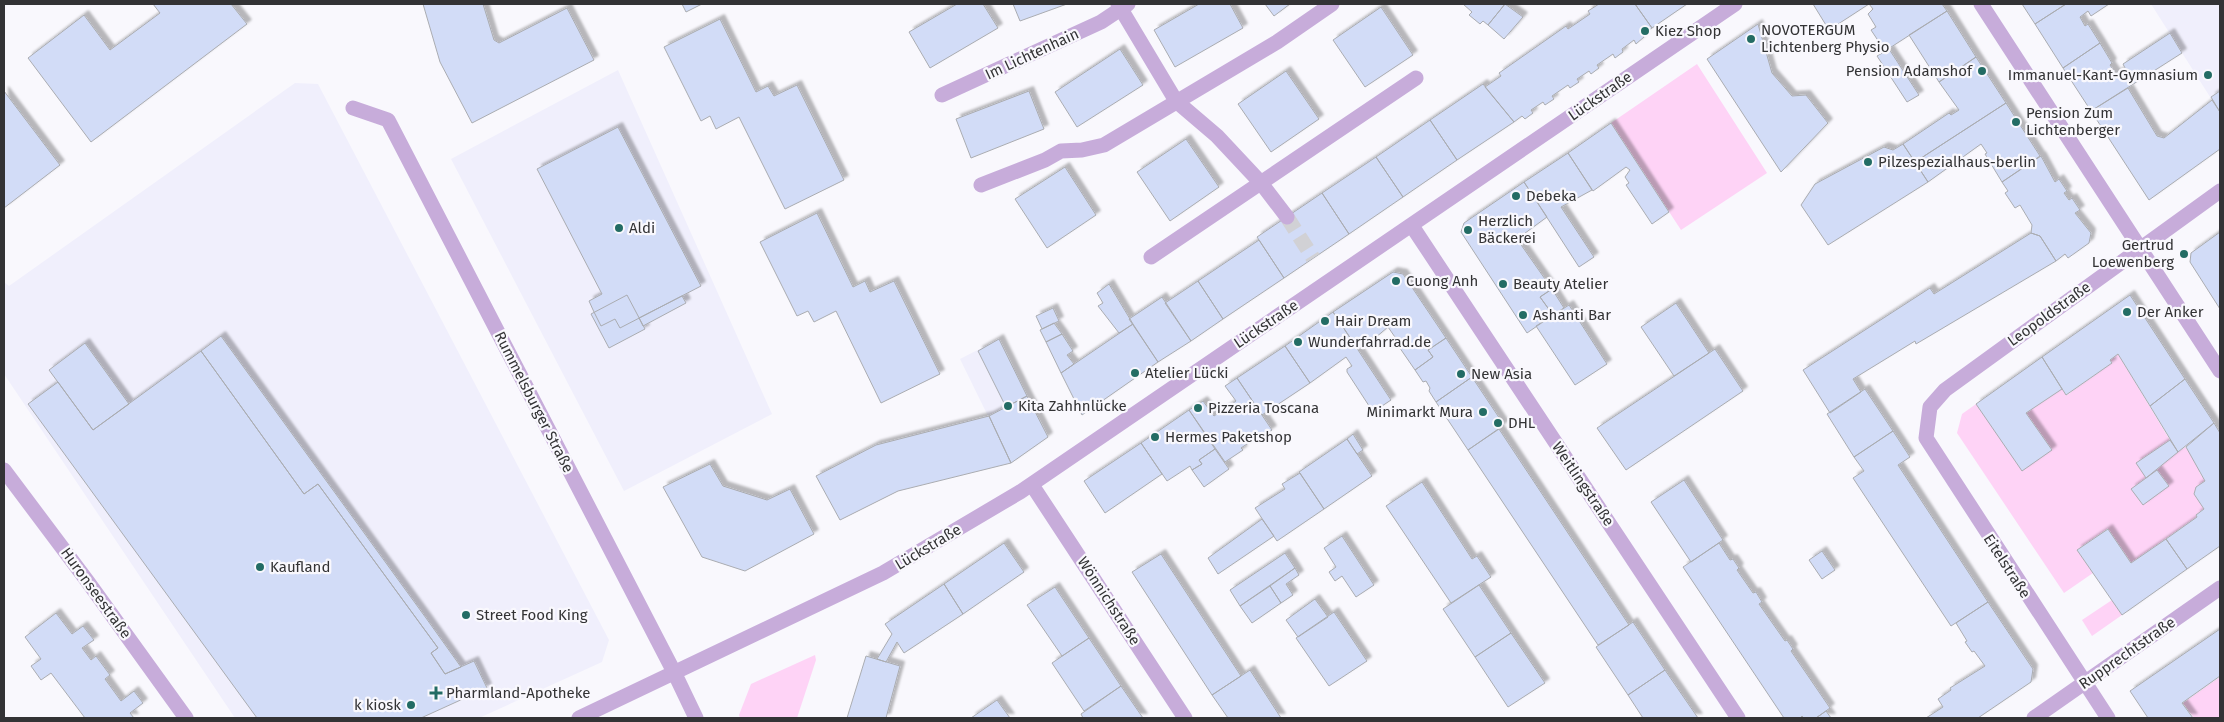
<svg xmlns="http://www.w3.org/2000/svg" width="2224" height="722" font-family="'Fira Sans',sans-serif">
	<defs>
		<filter id="shadow"><feDropShadow dx="4.5" dy="-4.5" stdDeviation="1" flood-color="#0004"/></filter>
	</defs>
	<rect width="100%" height="100%" fill="#f9f8fd"/>
	<path fill="#f0effc" d="M2151 4H2220V112L2212 100Z
		M618 70 772 414 624 491 451 159Z
		M295 83 318 84 609 640 602 662 479 718H235L4 374V282L9 286Z
		M999 339 1048 437 1011 463 960 359Z"/>
	<path fill="#fed3f6" d="M1697 64 1767 173 1681 230 1611 123Z
		M2118 354 2177 452 2186 447 2201 470 2199 472 2205 481 2196 487 2194 494 2204 509 2196 515 2197 517 2131 563 2107 529 2077 550 2093 573 2064 593 1957 433 1962 414 1976 404 2022 470 2051 450 2026 413 2062 389 2067 395 2112 363 2110 360Z
		M2112 600 2122 615 2092 636 2082 620Z
		M815 655 816 660 797 718H740L739 715 751 684Z
		M2220 677V718H2194L2183 703Z"/>
	<path fill="#d2dcf7" stroke="#aaacb1" filter="url(#shadow)" d="M153 4H231L247 24 91 142 28 58 84 15 110 50 160 13Z
		M423 4H483L494 40 499 43 567 8 594 60 472 123 440 62Z
		M682 4H702L686 12Z
		M957 4H983L998 28 930 68 909 32Z
		M1013 4H1067L1020 21Z
		M1199 4H1230L1243 28 1175 67 1154 30Z
		M1265 4H1290L1274 16Z
		M1463 4H1505L1488 25 1483 21 1480 24 1469 15 1472 12Z
		M1505 4 1523 17 1504 39 1488 25Z
		M1599 4H1635L1652 28 1643 35 1644 37 1636 44 1634 40 1622 49 1623 52 1615 58 1613 54 1597 65 1599 68 1591 74 1589 71 1577 79 1579 82 1570 88 1568 85 1552 96 1554 99 1545 105 1543 102 1531 110 1533 113 1525 119 1522 116 1514 122 1485 87 1501 76 1499 73 1566 26 1568 29 1590 14 1588 11Z
		M1635 4H1687L1652 28Z
		M1813 4H1869L1829 30Z
		M1869 4H1942L1947 11 1885 51 1871 30 1876 27 1868 14 1873 9Z
		M2022 4H2066L2035 24Z
		M2066 4H2109L2091 16 2088 11 2080 17 2085 26 2088 24 2100 43 2063 68 2035 24Z
		M1381 7 1413 55 1365 87 1333 40Z
		M1947 11 1976 57 1939 82 1909 35Z
		M720 19 756 92 768 86 774 96 797 85 844 180 785 209 739 117 716 129 710 116 701 121 664 47Z
		M1758 24 1772 73 1792 96 1806 95 1828 123 1781 172 1707 59Z
		M2170 33 2182 53 2091 111 2063 68 2100 43 2112 63 2110 65 2116 74 2125 68 2123 64Z
		M1120 49 1143 85 1077 127 1055 92Z
		M1889 49 1919 95 1907 102 1877 56Z
		M1976 57 2006 103 1915 162 1903 144 1949 113 1951 115 1959 110 1939 82Z
		M1286 71 1319 119 1271 152 1238 104Z
		M1483 84 1514 122 1457 160 1430 120Z
		M2128 88 2157 136 2164 138 2212 100 2220 112V149L2149 200 2091 111Z
		M4 91 60 165 4 208Z
		M1029 91 1044 129 971 158 956 119Z
		M2220 91V112L2211 97Z
		M2006 103 2040 156 2002 182 1985 154 1987 153 1981 144 1928 182 1915 162Z
		M1430 120 1457 160 1403 197 1376 157Z
		M1611 123 1669 212 1652 224 1626 185 1629 183 1625 177 1630 170 1626 167 1593 191 1568 153Z
		M618 127 701 286 620 328 615 319 601 326 594 312 589 301 602 294 537 169Z
		M1186 139 1219 187 1170 221 1137 172Z
		M1903 144 1928 182 1828 245 1801 205 1815 184 1884 147 1893 150Z
		M1568 153 1592 190 1561 207 1594 257 1579 267 1524 182Z
		M2041 156 2055 182 2059 179 2067 191 2064 193 2069 200 2072 198 2080 210 2075 213 2091 233 2089 243 2068 258 2065 254 2056 261 2040 236 2031 233 2032 225 2020 205 2015 208 2005 193 2008 191 2002 182Z
		M1376 157 1403 197 1349 234 1322 193Z
		M1065 167 1096 215 1047 248 1015 199Z
		M1524 182 1547 217 1517 239 1552 289 1540 297 1553 315 1527 333 1461 232 1464 223Z
		M1322 193 1349 234 1284 278 1257 237Z
		M817 213 853 287 865 281 870 292 894 281 940 374 881 403 836 311 814 322 808 311 797 316 760 242Z
		M2220 232V309L2190 262 2191 253Z
		M2031 233 2040 236 2056 261 1916 344 1915 341 1853 379 1861 392 1830 413 1803 370 1930 288 1934 294Z
		M1259 240 1284 278 1223 319 1198 281Z
		M1393 272 1403 274 1446 338 1428 350 1433 357 1415 370 1395 341 1397 340 1388 327 1375 338 1373 337 1357 348 1333 312Z
		M1198 281 1223 319 1191 341 1165 303Z
		M1109 284 1133 324 1119 333 1098 306 1103 303 1097 293Z
		M1552 289 1564 308 1553 315 1540 297Z
		M627 295 645 329 609 348 591 314Z
		M2130 295 2185 379 2150 406 2118 354 2110 360 2112 363 2066 395 2042 357Z
		M682 296 686 303 643 326 639 318Z
		M1162 297 1191 341 1158 362 1129 319Z
		M1676 303 1709 353 1674 376 1641 327Z
		M1569 305 1607 364 1575 385 1536 326Z
		M1053 308 1059 321 1042 329 1036 316Z
		M1333 312 1391 400 1373 412 1347 372V369L1352 366 1346 357 1310 383 1285 346Z
		M1054 323 1062 334 1046 342 1040 330Z
		M1133 324 1158 362 1082 415 1061 373Z
		M1062 334 1073 351 1067 355 1074 364 1061 373 1046 342Z
		M221 336 426 618 461 667 445 674 431 653 438 648 318 484 304 494 201 351Z
		M1446 338 1472 377 1436 402 1429 391 1430 388 1426 381 1423 382 1415 370 1433 357 1428 350Z
		M999 339 1027 396 1006 407 978 351Z
		M85 343 129 404 93 430 49 370Z
		M1285 346 1310 383 1262 415 1237 378Z
		M1715 349 1743 391 1626 470 1597 428Z
		M201 351 304 494 318 484 438 648 431 653 445 674 474 661 487 688 421 718H257L28 404 58 382 93 430Z
		M2042 357 2062 389 2026 413 2052 450 2022 471 1976 404Z
		M1472 377 1504 425 1468 450 1436 402Z
		M1237 378 1272 430 1254 442 1253 440 1241 448 1243 450 1225 462 1189 410 1203 401 1214 416 1236 401 1225 386Z
		M2185 379 2214 423 2178 452 2150 406Z
		M1865 389 1893 431 1854 457 1827 414Z
		M1027 396 1048 437 1011 463 989 416Z
		M1189 410 1215 449 1199 460 1202 464 1192 470 1190 466 1167 481 1141 443Z
		M989 416 1011 463 898 491 840 520 816 476 876 445Z
		M2214 423 2220 433V546L2187 569 2166 539 2197 517 2196 515 2204 509 2194 494 2196 487 2205 481 2186 447Z
		M1499 429 1629 625 1598 645 1468 450Z
		M1893 431 1910 457 1898 465 1988 602 1951 626 1853 478 1864 471 1854 457Z
		M1353 434 1363 450 1357 454 1347 439Z
		M1347 439 1372 476 1324 509 1299 472Z
		M2170 440 2178 452 2146 478 2136 463Z
		M1141 443 1162 474 1105 513 1084 481Z
		M1215 449 1229 469 1204 487 1192 470 1202 464 1199 460Z
		M710 464 723 486 767 500 790 489 814 534 745 571 702 557 663 487Z
		M2157 470 2169 486 2143 505 2131 489Z
		M1300 473 1324 509 1277 541 1255 508 1285 489 1282 484Z
		M1684 480 1723 540 1691 562 1651 502Z
		M1422 482 1472 559 1477 556 1491 577 1451 603 1386 506Z
		M1262 519 1274 536 1218 574 1208 558Z
		M2108 529 2131 563 2166 539 2187 569 2122 615 2077 550Z
		M1342 536 1374 585 1356 597 1342 576 1335 581 1329 572 1336 567 1324 548Z
		M1004 543 1024 572 963 614 944 584Z
		M1719 543 1730 560 1733 559 1739 568 1737 570 1753 593 1756 592 1762 602 1759 604 1785 641 1787 640 1793 649 1791 651 1830 708 1816 718H1804L1802 716 1800 718H1784L1683 567Z
		M1822 551 1835 570 1822 579 1809 560Z
		M1285 553 1295 568 1240 606 1230 590Z
		M1161 554 1241 676 1212 695 1132 572Z
		M1295 568 1299 575 1286 584 1293 595 1281 603 1270 586Z
		M944 584 963 614 904 653 897 642 886 662 877 659 892 634 885 624Z
		M1479 585 1511 633 1475 657 1443 609Z
		M1270 586 1281 603 1252 623 1240 606Z
		M1055 587 1089 638 1062 656 1027 605Z
		M1315 599 1328 617 1298 637 1286 620Z
		M1988 602 2033 669 2031 682 1978 718H1926L1943 707 1938 699 1951 690 1950 688 1985 666 1974 651 1972 652 1965 642 1967 641 1956 623Z
		M1334 612 1367 661 1329 686 1296 638Z
		M56 613 72 634 83 626 94 640 82 648 91 660 96 656 110 675 105 679 121 701 134 691 143 703 130 713 134 718H85L51 673 41 680 31 666 41 659 25 637Z
		M1633 622 1665 670 1628 695 1596 647Z
		M2220 629V676L2182 703 2193 718H2148L2130 691Z
		M1511 633 1545 683 1508 707 1475 657Z
		M1089 638 1121 686 1084 711 1052 663Z
		M866 656 900 666 886 718H847Z
		M1250 670 1281 718H1228L1212 695Z
		M1665 670 1698 718H1643L1628 695Z
		M1121 686 1143 718H1083L1081 714Z
		M997 700 1010 718H971Z
		M1826 711 1831 718H1816Z"/>
	<g fill="none" stroke-linecap="round" stroke-linejoin="round">
		<path stroke="#d1d1d5" stroke-width="15" stroke-dasharray="15 8" stroke-linecap="butt" d="M1287 217 1313 258"/>
		<path stroke="#c7acda" stroke-width="15" d="M1118 4 1176 101 1217 136 1261 183 1287 217
			M1981 4 2220 371
			M942 95 1101 22 1128 4
			M353 108 388 120 674 672
			M981 185 1045 160 1061 151 1082 150 1104 145 1277 42 1332 4
			M1151 257 1416 78
			M4 470 88 582 186 718
			M1032 485 1185 718
			M2034 718 2220 588
			M2108 718 1926 438 1930 407 1945 390 2220 191"/>
		<path stroke="#c7acda" stroke-width="15" d="M1412 226 1738 718
			M674 672 696 718
			M579 718 883 573 1020 492 1735 4"/>
	</g>
	<g fill="#236c64" stroke="#f9f8fd" stroke-width="2">
		<circle cx="1645" cy="31" r="5"/>
		<circle cx="1751" cy="39" r="5"/>
		<circle cx="1982" cy="71" r="5"/>
		<circle cx="2208" cy="75" r="5"/>
		<circle cx="2016" cy="122" r="5"/>
		<circle cx="1868" cy="162" r="5"/>
		<circle cx="1516" cy="196" r="5"/>
		<circle cx="619" cy="228" r="5"/>
		<circle cx="1468" cy="230" r="5"/>
		<circle cx="2184" cy="254" r="5"/>
		<circle cx="1396" cy="281" r="5"/>
		<circle cx="1503" cy="284" r="5"/>
		<circle cx="2127" cy="312" r="5"/>
		<circle cx="1523" cy="315" r="5"/>
		<circle cx="1325" cy="321" r="5"/>
		<circle cx="1298" cy="342" r="5"/>
		<circle cx="1135" cy="373" r="5"/>
		<circle cx="1461" cy="374" r="5"/>
		<circle cx="1008" cy="406" r="5"/>
		<circle cx="1198" cy="408" r="5"/>
		<circle cx="1483" cy="412" r="5"/>
		<circle cx="1498" cy="423" r="5"/>
		<circle cx="1155" cy="437" r="5"/>
		<circle cx="260" cy="567" r="5"/>
		<circle cx="466" cy="615" r="5"/>
		<path d="M433.5 685.5h5v5h5v5h-5v5h-5v-5h-5v-5h5z"/>
		<circle cx="411" cy="705" r="5"/>
	</g>
	<g text-anchor="middle" dominant-baseline="central" stroke-width="4.5" stroke-linejoin="round" paint-order="stroke">
		<g font-size="15" fill="#333335" stroke="#f9f8fd" text-anchor="start">
			<text x="1761" y="30">NOVOTERGUM<tspan x="1761" dy="17">Lichtenberg Physio</tspan></text>
			<text x="1655" y="31">Kiez Shop</text>
			<text x="1972" y="71" text-anchor="end">Pension Adamshof</text>
			<text x="2198" y="75" text-anchor="end">Immanuel-Kant-Gymnasium</text>
			<text x="2026" y="113">Pension Zum<tspan x="2026" dy="17">Lichtenberger</tspan></text>
			<text x="1878" y="162">Pilzespezialhaus-berlin</text>
			<text x="1526" y="196">Debeka</text>
			<text x="1478" y="221">Herzlich<tspan x="1478" dy="17">Bäckerei</tspan></text>
			<text x="629" y="228">Aldi</text>
			<text x="2174" y="245" text-anchor="end">Gertrud<tspan x="2174" dy="17">Loewenberg</tspan></text>
			<text x="1406" y="281">Cuong Anh</text>
			<text x="1513" y="284">Beauty Atelier</text>
			<text x="2137" y="312">Der Anker</text>
			<text x="1533" y="315">Ashanti Bar</text>
			<text x="1335" y="321">Hair Dream</text>
			<text x="1308" y="342">Wunderfahrrad.de</text>
			<text x="1145" y="373">Atelier Lücki</text>
			<text x="1471" y="374">New Asia</text>
			<text x="1018" y="406">Kita Zahhnlücke</text>
			<text x="1208" y="408">Pizzeria Toscana</text>
			<text x="1473" y="412" text-anchor="end">Minimarkt Mura</text>
			<text x="1508" y="423">DHL</text>
			<text x="1165" y="437">Hermes Paketshop</text>
			<text x="270" y="567">Kaufland</text>
			<text x="476" y="615">Street Food King</text>
			<text x="446" y="693">Pharmland-Apotheke</text>
			<text x="401" y="705" text-anchor="end">k kiosk</text>
		</g>
		<g font-size="15" fill="#333335" stroke="#f9f8fd">
			<text transform="translate(1032 54) rotate(-25)">Im Lichtenhain</text>
			<text transform="translate(1600 96) rotate(-35)">Lückstraße</text>
			<text transform="translate(2049 314) rotate(-36)">Leopoldstraße</text>
			<text transform="translate(1266 324) rotate(-34)">Lückstraße</text>
			<text transform="translate(534 402) rotate(63)">Rummelsburger Straße</text>
			<text transform="translate(1583 484) rotate(56)">Weitlingstraße</text>
			<text transform="translate(928 547) rotate(-31)">Lückstraße</text>
			<text transform="translate(2007 566) rotate(57)">Eitelstraße</text>
			<text transform="translate(96 593) rotate(54)">Huronseestraße</text>
			<text transform="translate(1109 601) rotate(57)">Wönnichstraße</text>
			<text transform="translate(2127 653) rotate(-35)">Rupprechtstraße</text>
		</g>
	</g>
	<rect width="2224" height="722" fill="none" stroke="#333335" stroke-width="10"/>
</svg>
